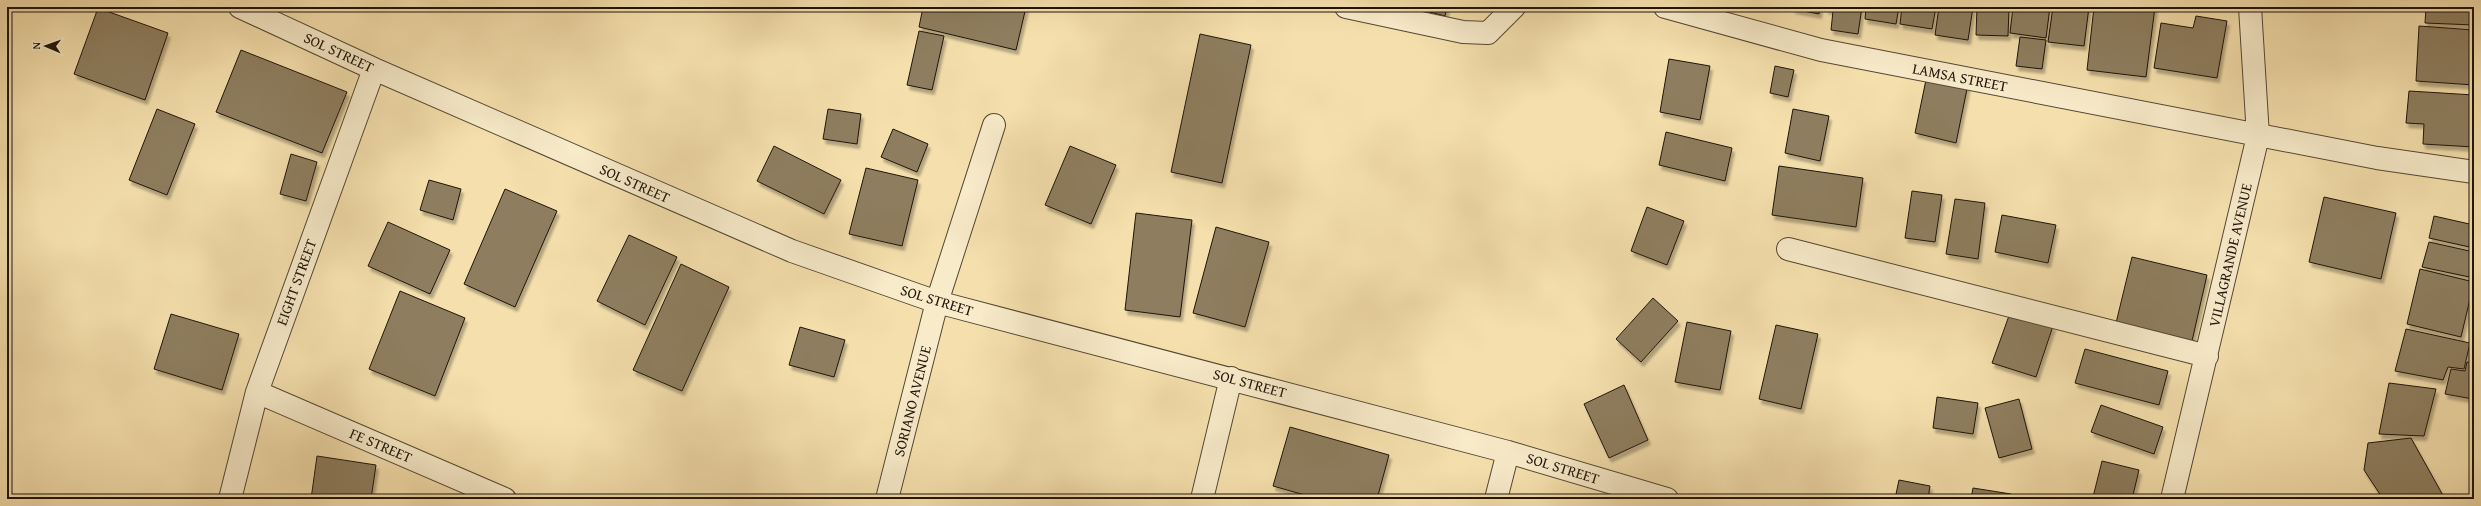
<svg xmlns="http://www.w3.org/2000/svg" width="2481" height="506" font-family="'Gentium Book Plus',serif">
	<defs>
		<filter id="shadow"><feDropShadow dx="2.5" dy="4.5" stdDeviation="1" flood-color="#0004"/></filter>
	</defs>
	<rect width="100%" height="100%" fill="#f5e0ad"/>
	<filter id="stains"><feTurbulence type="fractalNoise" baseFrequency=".005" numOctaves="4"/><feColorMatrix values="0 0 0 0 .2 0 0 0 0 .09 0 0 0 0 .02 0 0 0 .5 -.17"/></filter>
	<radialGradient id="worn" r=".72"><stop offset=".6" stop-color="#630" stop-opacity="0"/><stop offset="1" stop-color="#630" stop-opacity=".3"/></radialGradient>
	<path fill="#8e7e5f" stroke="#1e140a" filter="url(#shadow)" d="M923 7H1026L1016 50 919 27Z
		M1411 7H1447L1445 16Z
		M1793 7H1820L1819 14 1793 9Z
		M1826 7H1862L1858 34 1831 30 1833 11 1826 9Z
		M1866 7H1899L1896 24 1865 19Z
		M1902 7H1936L1932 29 1900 24Z
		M1939 7H1973L1968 40 1935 35Z
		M1977 7H2009L2008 36 1976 35Z
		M2013 7H2050L2046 38 2010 33Z
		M2053 7H2089L2084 46 2048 42Z
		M2094 7H2155L2146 77 2087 70Z
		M2426 7H2474V25L2425 23Z
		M98 8 168 33 145 100 74 74Z
		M2196 16 2227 21 2217 78 2154 68 2161 23 2193 28Z
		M2419 26 2474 30V85L2416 81Z
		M919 31 944 36 932 90 907 85Z
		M1200 34 1251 45 1222 183 1171 172Z
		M2020 37 2046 40 2042 69 2016 66Z
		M241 50 347 92 322 153 216 112Z
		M1669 59 1710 66 1700 120 1660 112Z
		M1775 66 1794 70 1788 97 1770 93Z
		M1927 75 1968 84 1956 143 1915 133Z
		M2409 91 2474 95V147L2423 144 2424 124 2406 123Z
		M157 109 195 124 167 195 129 180Z
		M828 109 861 114 857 144 823 139Z
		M1793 109 1829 116 1820 161 1785 153Z
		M893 129 928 144 917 172 881 157Z
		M1666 132 1732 148 1725 181 1659 165Z
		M774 146 841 180 824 214 757 181Z
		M1070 146 1116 165 1091 224 1045 205Z
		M291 154 317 162 306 201 280 194Z
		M1779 166 1863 178 1856 227 1772 215Z
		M866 168 918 180 902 246 849 234Z
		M429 180 461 189 453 220 420 210Z
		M505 189 557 211 515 307 464 284Z
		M1912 191 1942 195 1935 242 1905 238Z
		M2324 197 2396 213 2381 279 2309 262Z
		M1955 199 1985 203 1978 259 1946 254Z
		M1647 207 1684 221 1667 265 1631 251Z
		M1136 213 1192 220 1180 317 1125 310Z
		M2002 215 2056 225 2048 263 1995 252Z
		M2434 216 2474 225V248L2429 238Z
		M388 222 450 250 430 294 368 266Z
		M1216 227 1269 242 1245 327 1193 313Z
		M629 235 677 257 645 325 597 301Z
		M2429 242 2474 252V278L2422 267Z
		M2132 257 2207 275 2192 341 2116 323Z
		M681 264 729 287 682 391 633 370Z
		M2420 269 2474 282 2461 337 2407 324Z
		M400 291 465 318 435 396 369 369Z
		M1653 298 1678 321 1641 362 1616 339Z
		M2010 313 2053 326 2036 377 1992 363Z
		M171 314 239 334 222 390 154 369Z
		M1687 322 1731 331 1720 390 1675 382Z
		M1776 325 1818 334 1801 409 1759 399Z
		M800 327 845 340 834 377 789 365Z
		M2406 329 2470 343 2464 369 2448 367 2443 380 2395 371Z
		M2085 349 2168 371 2159 405 2075 383Z
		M2467 362 2474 363 2473 399 2445 394 2451 369 2465 371Z
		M2389 383 2436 389 2424 436 2379 434Z
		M1624 385 1648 440 1609 458 1584 404Z
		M1937 397 1978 403 1973 434 1933 428Z
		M2019 399 2032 449 1999 458 1985 408Z
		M2101 405 2163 427 2154 454 2091 432Z
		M1290 427 1389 455 1377 499H1319L1273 486Z
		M2411 438 2445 499H2383L2364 470 2368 443Z
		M317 456 376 465 371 499H311Z
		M2102 461 2139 470 2132 499 2093 497Z
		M1899 480 1930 486 1928 499H1895Z
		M1973 488 2011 494 2010 499H1971Z"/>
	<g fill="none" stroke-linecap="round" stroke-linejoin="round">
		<g stroke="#544733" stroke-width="24">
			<path id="minor" d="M240 7 374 69 792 251 937 302 1508 452 1667 499
				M1346 7 1463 32 1488 33 1514 7
				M1665 7 1821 50 2377 158 2474 172
				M1788 249 2207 356
				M257 392 505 499
				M230 499 257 392 374 69
				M887 499 937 302 994 125
				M1202 499 1231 378
				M1496 499 1508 452
				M2172 499 2258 136 2250 7"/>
		</g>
		<use href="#minor" stroke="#f8ebca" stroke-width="22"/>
	</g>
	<g text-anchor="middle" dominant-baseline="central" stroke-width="4" stroke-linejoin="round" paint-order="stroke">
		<g font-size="15" fill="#1e140a" stroke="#f8ebca">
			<text transform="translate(339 52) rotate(25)">SOL STREET</text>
			<text transform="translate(1960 77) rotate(11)">LAMSA STREET</text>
			<text transform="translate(635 183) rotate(24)">SOL STREET</text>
			<text transform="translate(2230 255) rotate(-77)">VILLAGRANDE AVENUE</text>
			<text transform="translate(296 282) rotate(-70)">EIGHT STREET</text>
			<text transform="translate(937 300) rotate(17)">SOL STREET</text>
			<text transform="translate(1250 383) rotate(15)">SOL STREET</text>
			<text transform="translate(912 401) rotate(-76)">SORIANO AVENUE</text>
			<text transform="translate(381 445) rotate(23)">FE STREET</text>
			<text transform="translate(1563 468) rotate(17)">SOL STREET</text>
		</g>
	</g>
	<rect width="2481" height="506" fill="none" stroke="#f5e0ad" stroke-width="24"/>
	<rect x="8" y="8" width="2465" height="490" fill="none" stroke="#1e140a" stroke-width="2"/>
	<rect x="12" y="12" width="2457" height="482" fill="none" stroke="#1e140a"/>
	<g transform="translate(46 46) rotate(272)" stroke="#f8ebca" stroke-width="3" paint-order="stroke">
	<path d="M0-3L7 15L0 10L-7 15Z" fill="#1e140a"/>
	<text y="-6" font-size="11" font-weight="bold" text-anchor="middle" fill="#1e140a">N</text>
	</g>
	<rect width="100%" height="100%" filter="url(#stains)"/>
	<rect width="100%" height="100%" fill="url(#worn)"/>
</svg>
